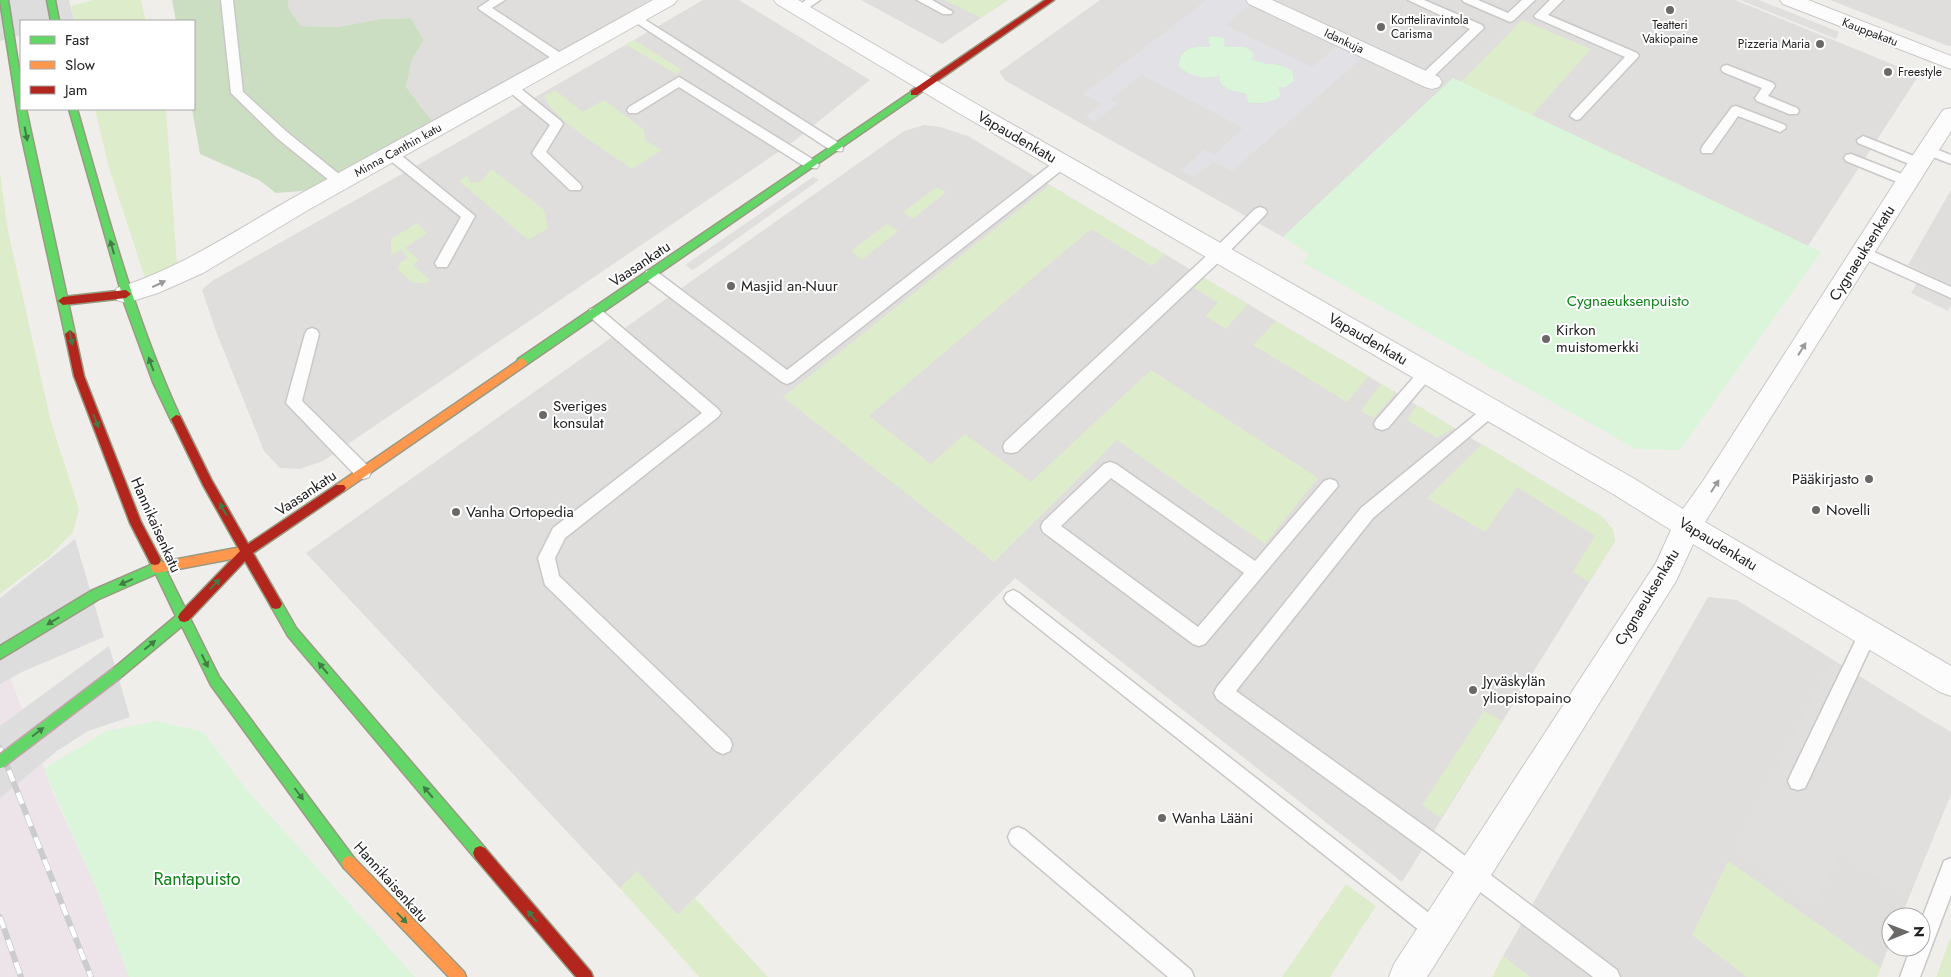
<svg xmlns="http://www.w3.org/2000/svg" width="1951" height="977" font-family="Jost,sans-serif">
	<rect width="100%" height="100%" fill="#f0eeeb"/>
	<path fill="#dfdedc" d="M288 0H651L432 121 406 87 412 60 424 40 411 18 381 19 337 27 301 26 289 9Z
		M703 0H739L870 80 793 142 323 461 300 469 280 468 264 451 217 334 202 290 212 281 446 149Z
		M861 0H1008L942 44Z
		M1100 0H1735L1919 75 1808 246 1453 78 1283 237 1006 81 999 72Z
		M1830 0H1951V46H1948Z
		M924 125 940 127 968 136 1601 516 1613 529 1615 541 1402 882 1015 578 661 932 306 553 904 131Z
		M1951 190V285L1908 265Z
		M1708 597 1737 600 1951 733V794L1901 917H1891V941L1877 977H1530L1503 956Z"/>
	<path fill="#ede4e9" d="M0 650 54 795 97 890 129 977H0Z"/>
	<path fill="#ddeccb" d="M93 0H141L146 21H74L71 6Z
		M944 0H1008L981 18Z
		M1522 20 1591 49 1532 115 1795 239 1791 244 1448 83 1453 78 1461 82Z
		M634 40 682 70 676 74 625 44Z
		M555 90 583 112 604 100 643 129 646 141 662 150 632 169C611 154 551 118 544 96Z
		M95 109H166L177 264 145 278 109 168Z
		M492 169 544 210 548 228 528 240 459 181 467 176 471 183 480 182Z
		M0 172 8 231 51 422 79 509 73 532 50 556 0 594Z
		M1050 185 1165 254 1152 266 1091 229 869 416 931 464 965 434 1031 482 1151 370 1318 478 1265 544 1117 440 994 562 783 397Z
		M937 187 946 192 913 219 903 212Z
		M417 223 427 233 405 248 419 260 413 265 430 280 427 283H413L398 270 400 263 408 258 401 249 391 255V239Z
		M887 224 898 231 862 260 851 251Z
		M1204 278 1248 304 1226 329 1205 316 1218 303 1194 288Z
		M1276 321 1369 376 1347 402 1253 345Z
		M1381 384 1396 392 1374 418 1361 411Z
		M1417 405 1454 428 1437 438 1407 420Z
		M1482 444 1601 516 1613 529 1615 541 1589 582 1573 572 1595 536 1517 487 1485 532 1427 498Z
		M1484 711 1502 721 1441 818 1422 805Z
		M1728 861 1881 968 1877 977H1747L1692 935Z
		M637 871 678 915 695 898 768 977H699L620 888Z
		M1346 884 1376 906 1330 977H1282Z
		M1951 936V977H1936Z
		M1503 956 1530 977H1492Z"/>
	<path fill="#cbdec1" d="M172 0H288L289 9 301 26 337 27 381 19 411 18 424 40 412 60 406 87 432 121 317 186 302 191 276 193 259 180 200 154 192 109H194V21H176Z"/>
	<path fill="#daf5da" d="M1212 36 1224 38 1225 44 1223 46C1234 49 1249 41 1254 56L1251 59C1265 64 1279 63 1292 70L1294 81 1280 91 1281 96 1278 99C1268 102 1258 105 1248 102L1246 94 1229 90 1213 78C1200 78 1190 76 1179 67 1178 49 1194 44 1209 47L1208 38Z
		M1453 78 1821 252 1680 450 1636 449 1302 262 1309 254 1283 237Z
		M157 721 203 732 247 790 415 977H129L97 890 44 769 106 731Z"/>
	<path fill="#e0dfde" d="M1740 0H1759L1839 32 1836 39Z
		M813 177 819 180 693 270 685 265Z
		M1920 278 1951 293V305L1948 311 1911 293Z
		M1831 660 1951 732V794L1908 898 1840 853 1816 904 1735 849Z"/>
	<path fill="#e2e1e5" fill-rule="evenodd" d="M1207 0H1255L1225 25 1312 67 1343 41 1369 52 1232 171 1213 162 1194 177 1181 170 1204 150 1214 155 1243 128 1142 75 1111 99 1118 104 1094 122 1085 117 1102 104 1083 94ZM1212 36 1224 38 1225 44 1222 46 1246 47 1251 49 1254 56 1251 59 1265 64H1279L1286 67 1292 70 1294 81 1285 87H1278L1281 95 1278 99 1261 104H1254L1248 102 1246 94 1229 90 1221 85 1219 76 1203 78 1186 73 1179 67V59L1182 53 1188 49 1196 47H1209L1212 45 1209 44 1208 38Z"/>
	<path fill="#dedddd" d="M0 0H69L74 20 21 21V35L0 41Z
		M75 539 104 637 22 672 0 684V598Z
		M109 646 130 717 88 731 57 751 0 798V726Z"/>
	<g fill="none" stroke-linecap="round" stroke-linejoin="round">
		<g stroke="#c9c8c7" stroke-width="3">
			<path id="lane" d="M221 0H233L243 92 287 132 345 179 347 182 345 185H335L277 138 231 93Z
				M490 0H505L492 8 565 56 567 59 565 62H557L480 10 478 8Z
				M806 0H820L804 11H796L794 9Z
				M917 0H932L953 12 951 14H943Z
				M1408 0H1424L1482 25 1484 28 1429 81H1421L1419 78 1421 75 1470 29Z
				M1462 0H1478L1508 13 1522 0H1535L1514 20 1510 22 1464 2Z
				M1550 0H1563L1548 15 1637 53 1639 56 1580 119 1576 120 1570 116 1572 113 1625 57 1536 18 1534 16Z
				M636 14 842 145 843 148 842 151H832L632 20 630 18Z
				M1727 65 1773 83 1775 86 1768 96 1797 108 1799 111 1797 114H1789L1757 101 1755 98 1762 88 1723 72 1721 69 1723 66Z
				M679 77 817 162 819 165 817 168H807L679 87 637 113H629L627 110 629 107Z
				M511 83 515 84 561 121 563 124 546 152 580 184 582 187 580 190H570L534 156 532 153 550 125 507 90 505 87 507 84Z
				M1736 106 1785 125 1786 128 1780 132 1738 116 1712 153H1702L1701 150 1702 147 1732 107Z
				M1863 136 1924 160 1926 163 1924 166H1914L1858 143 1857 140Z
				M1928 146 1951 155V164L1923 153 1922 150Z
				M391 150 396 151 475 216 447 267H437L435 263 461 217 386 157 384 154 386 151Z
				M1851 154 1912 178 1914 181 1912 184H1902L1846 161 1844 158 1846 155Z
				M1062 159 1067 160 1069 163 1067 166 792 382 787 384 782 382 646 279 644 275 646 271 651 270 656 271 787 370 1057 160Z
				M1260 207 1265 209 1267 212 1265 215 1224 257 1017 452 1011 453 1005 452 1003 447 1005 442 1214 249 1255 209Z
				M1863 247 1951 287V298L1858 256 1856 252 1858 248Z
				M595 308 600 309 718 409 721 413 718 417 565 538 555 558 559 576 730 739 732 745 730 751 723 754 716 751 545 585 538 558 553 528 702 413 590 317 588 313 590 309Z
				M312 328 317 330 319 334 302 401 369 467 371 472 369 477 363 479 357 477 286 403 305 334 307 330Z
				M1426 367 1431 369 1434 373 1431 377 1388 428 1382 430 1376 428 1374 424 1376 420 1421 369Z
				M1491 404 1496 406 1499 410 1496 414 1373 518 1236 691 1440 837 1617 970 1620 977H1593L1426 851 1217 699 1214 693 1217 687 1361 508 1486 406Z
				M1110 462 1116 464 1255 561 1324 481 1330 479 1336 481 1338 486 1205 644 1199 646 1193 644 1043 532 1041 527 1043 522 1104 464ZM1111 478 1244 573 1198 627 1061 526Z
				M1013 590 1019 593 1443 924 1446 931 1443 938 1436 941 1429 938 1007 603 1004 598 1007 593Z
				M1868 625 1874 627 1877 633 1805 788 1798 790 1791 788 1788 781 1791 774 1862 627Z
				M1018 827 1025 830 1191 970 1194 977H1168L1011 844 1008 837 1011 830Z
				M1951 858V895L1920 977H1900L1911 947H1921V921L1944 861Z"/>
		</g>
		<g stroke="#c9c8c7" stroke-width="2">
			<path id="street" d="M653 0H677L674 4 308 210 203 273 158 293 126 303 117 300 114 294 117 288C185 267 240 227 302 193 419 129 536 65 653 0Z
				M774 0H798L973 102 1633 478 1683 509 1703 481 1899 176 1943 110 1951 108V131L1705 522 1951 666V696L1940 692 1693 544 1676 581 1427 977H1389L1394 964 1656 563 1671 530 1613 494 957 112 777 4Z
				M1246 0H1272L1439 77 1442 82 1439 87 1432 89 1425 87 1249 4Z
				M1780 0H1808L1951 56V69L1783 4Z"/>
		</g>
		<g stroke="#999a82" stroke-width="3">
			<path id="fast" d="M0 0H8L21 82V109H26L75 334 70 338 65 334 21 133Z
				M47 0H55L59 21H51Z
				M914 90 918 93 917 95 526 365H518L517 362 518 359Z
				M69 109H77C107 214 135 319 181 419L180 422H172L153 382 125 305Z
				M155 555 159 556 219 677 354 858 356 863 354 868 349 870 344 868 211 685 182 626 121 677 117 679 113 677 111 673 113 669 176 616 156 574 99 599 0 659V646L91 591 151 565 149 560 151 556Z
				M276 599 280 600 296 628 485 848 487 853 485 858 480 860 475 858 288 636 270 604 272 600Z"/>
		</g>
		<g stroke="#999a82" stroke-width="3">
			<path id="slow" d="M522 358 527 362 526 365 344 491H336L334 488 336 485Z
				M247 546 251 547 253 551 251 555 247 556 157 573 153 572 151 568 153 564 157 563Z
				M349 856 354 858 464 972 466 977H449L344 868 342 863 344 858Z"/>
		</g>
		<g stroke="#999a82" stroke-width="3">
			<path id="jam" d="M1045 0H1054L917 95H911V91Z
				M126 290 131 294 126 298 63 305 58 301 63 297Z
				M70 330 75 334 84 376 141 522 161 560 159 564 155 565 151 564 130 523 74 376 65 334Z
				M176 415 180 416 211 479 248 544 336 485H344L346 488 344 491 253 553 280 600 282 604 280 608 276 609 272 608 245 561 188 621 184 622 180 621 178 617 180 613 240 551 203 485 171 419Z
				M480 846 485 848 591 972 593 977H576L475 858 473 853 475 848Z"/>
		</g>
		<use href="#lane" fill="#fdfcfc" fill-rule="evenodd"/>
		<use href="#street" fill="#fdfcfc" fill-rule="evenodd"/>
		<use href="#fast" fill="#63d668" fill-rule="evenodd"/>
		<use href="#slow" fill="#ff974d" fill-rule="evenodd"/>
		<use href="#jam" fill="#b3261e" fill-rule="evenodd"/>
		<g stroke="#ccc" stroke-width="6">
			<path id="rail" d="M0 748 91 977
				M0 917 21 977"/>
		</g>
		<use href="#rail" stroke="#fff" stroke-width="4.5" stroke-dasharray="12" stroke-linecap="butt"/>
		<g stroke="#c5a2ac" stroke-width="15" stroke-linecap="butt">
			<path id="fast-bridge" d="M0 762 117 673"/>
		</g>
		<use href="#fast-bridge" stroke="#63d668" stroke-width="12"/>
	</g>
	<defs><path id="oneway-solid" d="M-6-.8H1V-3.2L6.5 0L1 3.2V.8H-6Z" transform="scale(1.25)"/></defs>
	<g fill="#427c45">
		<use href="#oneway-solid" transform="translate(26 134) rotate(79)"/>
		<use href="#oneway-solid" transform="translate(112 247) rotate(-106)"/>
		<use href="#oneway-solid" transform="translate(71 338) rotate(78)"/>
		<use href="#oneway-solid" transform="translate(151 364) rotate(-110)"/>
		<use href="#oneway-solid" transform="translate(96 421) rotate(69)"/>
		<use href="#oneway-solid" transform="translate(223 509) rotate(-120)"/>
		<use href="#oneway-solid" transform="translate(126 582) rotate(156)"/>
		<use href="#oneway-solid" transform="translate(215 584) rotate(-46)"/>
		<use href="#oneway-solid" transform="translate(53 621) rotate(149)"/>
		<use href="#oneway-solid" transform="translate(150 645) rotate(-40)"/>
		<use href="#oneway-solid" transform="translate(205 661) rotate(64)"/>
		<use href="#oneway-solid" transform="translate(323 668) rotate(-130)"/>
		<use href="#oneway-solid" transform="translate(38 732) rotate(-37)"/>
		<use href="#oneway-solid" transform="translate(428 792) rotate(-130)"/>
		<use href="#oneway-solid" transform="translate(299 794) rotate(53)"/>
		<use href="#oneway-solid" transform="translate(532 916) rotate(-130)"/>
		<use href="#oneway-solid" transform="translate(402 918) rotate(46)"/>
	</g>
	<g fill="#9a9a9a">
		<use href="#oneway-solid" transform="translate(159 284) rotate(-25)"/>
		<use href="#oneway-solid" transform="translate(1802 349) rotate(-58)"/>
		<use href="#oneway-solid" transform="translate(1715 486) rotate(-57)"/>
	</g>
	<g fill="#6a6968" stroke="#fff" stroke-width="2">
		<circle cx="1670" cy="10" r="5"/>
		<circle cx="1381" cy="27" r="5"/>
		<circle cx="1820" cy="44" r="5"/>
		<circle cx="1888" cy="72" r="5"/>
		<circle cx="731" cy="286" r="5"/>
		<circle cx="1546" cy="339" r="5"/>
		<circle cx="543" cy="415" r="5"/>
		<circle cx="1869" cy="479" r="5"/>
		<circle cx="1816" cy="510" r="5"/>
		<circle cx="456" cy="512" r="5"/>
		<circle cx="1473" cy="690" r="5"/>
		<circle cx="1162" cy="818" r="5"/>
	</g>
	<g text-anchor="middle" dominant-baseline="central" stroke-width="4" stroke-linejoin="round" paint-order="stroke">
		<g font-size="12" fill="#222" stroke="#fff" text-anchor="start">
			<text x="1391" y="20">Kortteliravintola<tspan x="1391" dy="14">Carisma</tspan></text>
			<text x="1670" y="25" text-anchor="middle">Teatteri<tspan x="1670" dy="14">Vakiopaine</tspan></text>
			<text x="1810" y="44" text-anchor="end">Pizzeria Maria</text>
			<text x="1898" y="72">Freestyle</text>
		</g>
		<g font-size="12" fill="#222" stroke="#fff">
			<text transform="translate(1870 32) rotate(21)">Kauppakatu</text>
			<text transform="translate(1344 41) rotate(25)">Idankuja</text>
			<text transform="translate(398 150) rotate(-29)">Minna Canthin katu</text>
		</g>
		<g font-size="15" fill="#222" stroke="#fff">
			<text transform="translate(1017 137) rotate(30)">Vapaudenkatu</text>
			<text transform="translate(1862 253) rotate(-58)">Cygnaeuksenkatu</text>
			<text transform="translate(640 264) rotate(-34)">Vaasankatu</text>
			<text transform="translate(1368 339) rotate(30)">Vapaudenkatu</text>
			<text transform="translate(306 493) rotate(-34)">Vaasankatu</text>
			<text transform="translate(156 525) rotate(66)">Hannikaisenkatu</text>
			<text transform="translate(1718 544) rotate(31)">Vapaudenkatu</text>
			<text transform="translate(1647 597) rotate(-59)">Cygnaeuksenkatu</text>
			<text transform="translate(391 882) rotate(48)">Hannikaisenkatu</text>
		</g>
		<g font-size="15" fill="#222" stroke="#fff" text-anchor="start">
			<text x="741" y="286">Masjid an-Nuur</text>
			<text x="1556" y="330">Kirkon<tspan x="1556" dy="17">muistomerkki</tspan></text>
			<text x="553" y="406">Sveriges<tspan x="553" dy="17">konsulat</tspan></text>
			<text x="1859" y="479" text-anchor="end">Pääkirjasto</text>
			<text x="1826" y="510">Novelli</text>
			<text x="466" y="512">Vanha Ortopedia</text>
			<text x="1483" y="681">Jyväskylän<tspan x="1483" dy="17">yliopistopaino</tspan></text>
			<text x="1172" y="818">Wanha Lääni</text>
		</g>
		<g font-size="15" fill="#0c8416" stroke="#fff">
			<text x="1628" y="301">Cygnaeuksenpuisto</text>
		</g>
		<g font-size="18" fill="#0c8416" stroke="#fff">
			<text x="197" y="879">Rantapuisto</text>
		</g>
	</g>
	<rect x="20" y="20" width="175" height="90" fill="#ffffff" stroke="#a7a7a7"/>
	<rect x="30" y="36" width="25" height="8" fill="#63d668" stroke="#a7a7a7"/>
	<text x="65" y="45" font-size="15" fill="#222222">Fast</text>
	<rect x="30" y="61" width="25" height="8" fill="#ff974d" stroke="#a7a7a7"/>
	<text x="65" y="70" font-size="15" fill="#222222">Slow</text>
	<rect x="30" y="86" width="25" height="8" fill="#b3261e" stroke="#a7a7a7"/>
	<text x="65" y="95" font-size="15" fill="#222222">Jam</text>
	<g transform="translate(1906 932) rotate(89)"><circle r="24" fill="#ffffff" stroke="#a7a7a7"/>
	<path d="M0-4L9 19L0 12L-9 19Z" fill="#6a6968"/>
	<text y="-8" font-size="14" font-weight="bold" text-anchor="middle" fill="#222222">N</text>
	</g>
</svg>
